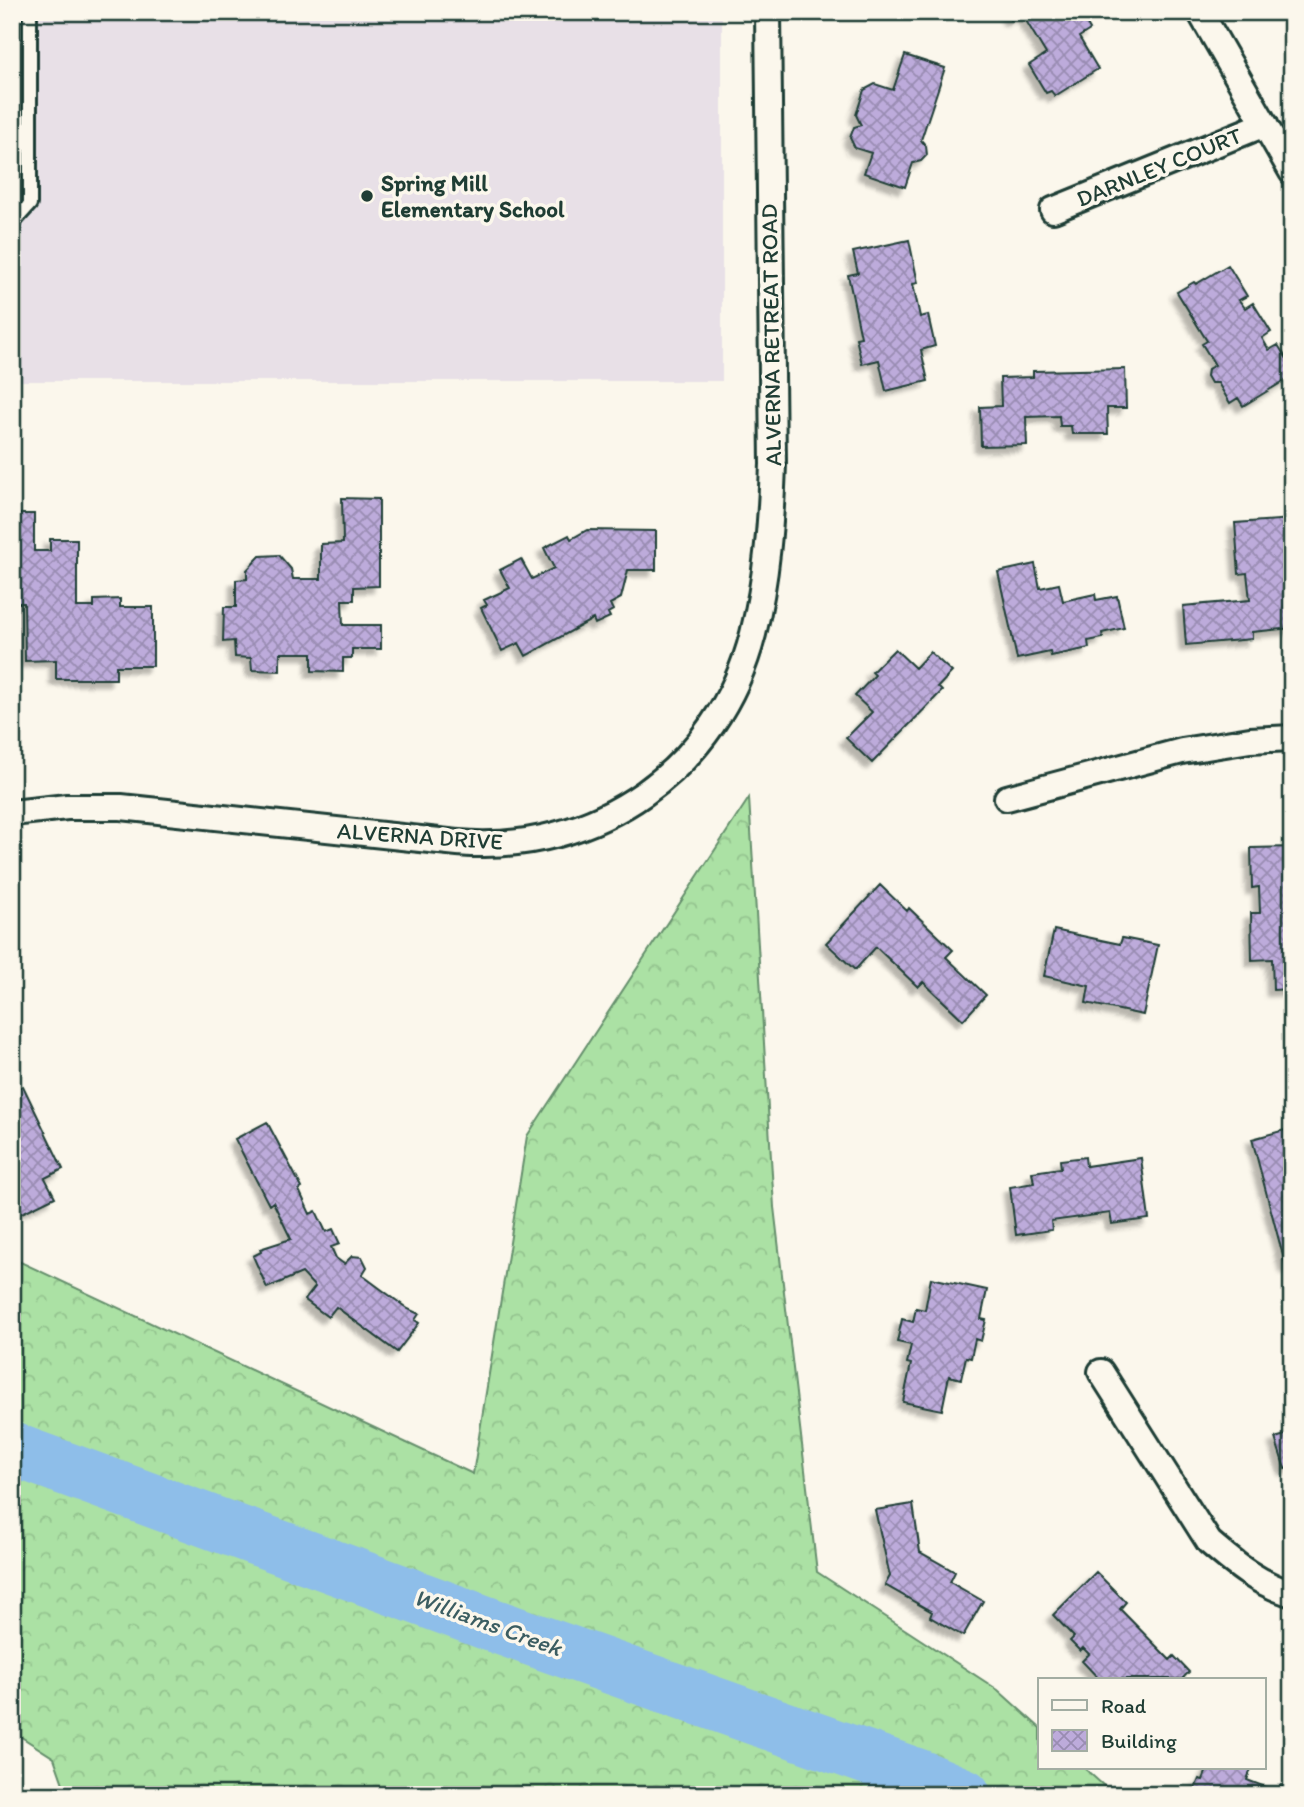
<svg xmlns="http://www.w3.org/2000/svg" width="1304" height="1807" font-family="Itim,sans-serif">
	<defs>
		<pattern id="forest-crowns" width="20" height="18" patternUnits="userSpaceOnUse" patternTransform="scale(1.75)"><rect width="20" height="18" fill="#abe1a4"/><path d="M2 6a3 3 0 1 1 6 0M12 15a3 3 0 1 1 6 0" fill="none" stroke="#93c28e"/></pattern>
		<pattern id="building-cross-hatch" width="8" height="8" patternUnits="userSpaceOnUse" patternTransform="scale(1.75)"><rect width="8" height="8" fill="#bdabdb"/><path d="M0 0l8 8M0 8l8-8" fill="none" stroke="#998cb2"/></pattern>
		<filter id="shadow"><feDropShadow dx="-6" dy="6" stdDeviation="2" flood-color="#0004"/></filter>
	</defs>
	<rect width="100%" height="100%" fill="#fbf7ec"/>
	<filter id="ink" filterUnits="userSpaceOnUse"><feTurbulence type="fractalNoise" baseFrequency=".0143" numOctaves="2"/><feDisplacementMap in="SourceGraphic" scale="14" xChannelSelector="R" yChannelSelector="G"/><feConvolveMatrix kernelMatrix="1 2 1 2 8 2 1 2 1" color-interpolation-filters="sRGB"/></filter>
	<g filter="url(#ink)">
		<path fill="#e8e0e7" d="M12 12H722V381H12Z"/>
		<path fill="url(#forest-crowns)" stroke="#658f6c" stroke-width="2" d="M749 798 774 1207 817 1572 998 1690 1040 1728V1767H1083L1114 1795H67L54 1758 12 1731V1258L473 1474 527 1136Z"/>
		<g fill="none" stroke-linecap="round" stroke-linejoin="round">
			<path stroke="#8ebee9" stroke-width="54" d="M12 1449 492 1625 919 1776 964 1795"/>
		</g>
		<path fill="url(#building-cross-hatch)" stroke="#1f3d34" stroke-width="2" filter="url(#shadow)" d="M1006 12H1079L1090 30 1079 37 1098 69 1055 96 1051 91 1046 93 1029 65 1046 54 1022 14 1011 20Z
			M905 55 945 68 921 140 926 146 927 155 921 161 913 163 905 187 864 173 871 153 855 148 850 138 854 127 861 125 856 115 864 90 875 84 893 90Z
			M909 240 918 283 913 284 920 317 928 315 935 346 921 350 928 381 886 391 879 360 862 364 856 338 861 337 848 275 858 273 853 252Z
			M1228 265 1247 296 1239 300 1245 308 1253 303 1271 332 1262 338 1269 350 1278 345 1292 367V376L1243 406 1238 398 1230 403 1218 383H1211L1207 376 1208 369 1215 365 1202 344 1207 341 1177 292 1194 282 1196 284Z
			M1125 369 1126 408H1107L1108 434H1072L1071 426H1060L1059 416 1026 417 1027 445 981 446 980 407 1001 406 1000 378 1033 377V371Z
			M342 498 379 499V586L354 587V600H342L343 625H381V649H352V658H343V672L312 671V653H280V671L252 670 251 658 235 657 234 641 223 642 224 607H236V580L247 579V570L260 556 279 555 291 569 293 579H321V544L343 543Z
			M12 514H34V551H50V539H77V607H94V600L120 599V607H153V666H116V679H56V660L25 661 24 603H13Z
			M1292 519V628L1252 632V639L1186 645 1183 606 1250 600 1247 573 1239 574 1235 523Z
			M587 530 656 531V570H628L621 598 610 604 613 610 608 613 610 617 595 624 593 619 526 656 519 643 502 651 481 608 487 605 484 600 510 588 500 570 521 559 532 579 554 568 544 548 569 535 571 539Z
			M1035 564 1040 588 1059 584 1063 601 1095 594 1096 600 1117 596 1124 628 1102 633 1103 638 1088 641 1089 648 1051 656 1050 652 1017 659 998 572Z
			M895 649 915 668 930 652 952 672 938 687 942 691 872 763 846 738 872 712 855 696 875 675 872 672Z
			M1292 847V989L1273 990 1272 959 1252 960 1251 913H1260L1259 887 1252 888 1251 848Z
			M880 885 907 911 909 908 953 950 946 957 986 995 963 1020 923 982 918 987 876 947 855 970 826 943Z
			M1054 930 1120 944 1122 938 1158 945 1143 1015 1086 1003 1089 986 1044 976Z
			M23 1086 63 1169 45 1178 55 1197 20 1214 12 1199V1091Z
			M267 1122 302 1188 299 1190 310 1214 316 1211 326 1232 333 1229 340 1244 331 1247 336 1258 344 1264 352 1256 362 1257 367 1267 362 1275 408 1309 419 1314 415 1320 419 1323 397 1352 336 1307 328 1317 305 1300 315 1287 302 1273 267 1288 253 1256 261 1252 260 1249 291 1239 273 1202 269 1205 235 1139Z
			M1292 1128V1266L1286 1267 1252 1139Z
			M1085 1157 1086 1166 1141 1158 1149 1219 1112 1224 1110 1213 1051 1221 1052 1230 1016 1235 1010 1187 1034 1183 1032 1172 1061 1168 1060 1160Z
			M931 1278 987 1290 981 1319 986 1320 981 1341 975 1339 971 1358 966 1357 961 1379 949 1376 942 1410 903 1402 911 1364 907 1363 911 1345 897 1342 902 1319 913 1322 916 1308 925 1310Z
			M1292 1433V1467L1285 1469 1275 1438Z
			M913 1504 920 1552 955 1572 950 1582 983 1601 963 1636 930 1617 932 1612 885 1585 890 1576 875 1510Z
			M1096 1572 1126 1602 1120 1609 1170 1660 1174 1656 1189 1672 1182 1679H1099L1082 1661 1089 1654 1083 1648 1080 1651 1070 1641 1074 1637 1053 1615Z
			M1208 1767H1247L1251 1769 1247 1780 1278 1792 1281 1785 1292 1789V1795H1192L1199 1779 1203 1780Z"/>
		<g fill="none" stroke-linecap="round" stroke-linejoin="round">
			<g stroke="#1f3d34" stroke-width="18">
				<path id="lane" d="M12 224 30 204V12"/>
			</g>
			<g stroke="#1f3d34" stroke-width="30">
				<path id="street" d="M1200 12 1292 172
					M1053 210 1265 124
					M1007 798 1182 751 1250 740 1292 738
					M12 813 67 807H121L458 843C596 855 719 768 753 634 767 578 771 521 773 464L768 12
					M1101 1372 1209 1542C1237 1566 1256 1582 1292 1594"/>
			</g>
			<use href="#lane" stroke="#fbf7ec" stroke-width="12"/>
			<use href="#street" stroke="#fbf7ec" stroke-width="24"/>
		</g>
	</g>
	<circle fill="#1f3d34" stroke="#fbf7ec" stroke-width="2.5" cx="367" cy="196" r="7"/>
	<g text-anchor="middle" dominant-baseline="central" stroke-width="7" stroke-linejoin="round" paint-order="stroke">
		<g font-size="23" fill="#1f3d34" stroke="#fbf7ec">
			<text transform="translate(1159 167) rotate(-22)">DARNLEY COURT</text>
			<text transform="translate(771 335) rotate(-91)">ALVERNA RETREAT ROAD</text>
			<text transform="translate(420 836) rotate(4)">ALVERNA DRIVE</text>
		</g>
		<g font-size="23" font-weight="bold" fill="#1f3d34" stroke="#fbf7ec" text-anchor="start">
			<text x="381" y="183">Spring Mill<tspan x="381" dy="26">Elementary School</tspan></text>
		</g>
		<g font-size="24" font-style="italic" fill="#3b5d61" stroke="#fbf7ec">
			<text transform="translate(488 1622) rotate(20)">Williams Creek</text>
		</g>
	</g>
	<rect width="1304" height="1807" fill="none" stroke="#fbf7ec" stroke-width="42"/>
	<rect x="21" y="21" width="1262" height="1765" fill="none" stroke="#1f3d34" stroke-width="2.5" filter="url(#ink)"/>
	<rect x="1038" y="1678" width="228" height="91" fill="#fbf7ec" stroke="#a3ada2" stroke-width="2"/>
	<rect x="1052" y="1700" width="35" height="10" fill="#fbf7ec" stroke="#a3ada2" stroke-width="2"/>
	<text x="1101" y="1713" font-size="21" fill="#1f3d34">Road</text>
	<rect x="1052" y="1730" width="35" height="21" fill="url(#building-cross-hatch)" stroke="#a3ada2" stroke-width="2"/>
	<text x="1101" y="1748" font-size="21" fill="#1f3d34">Building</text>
</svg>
